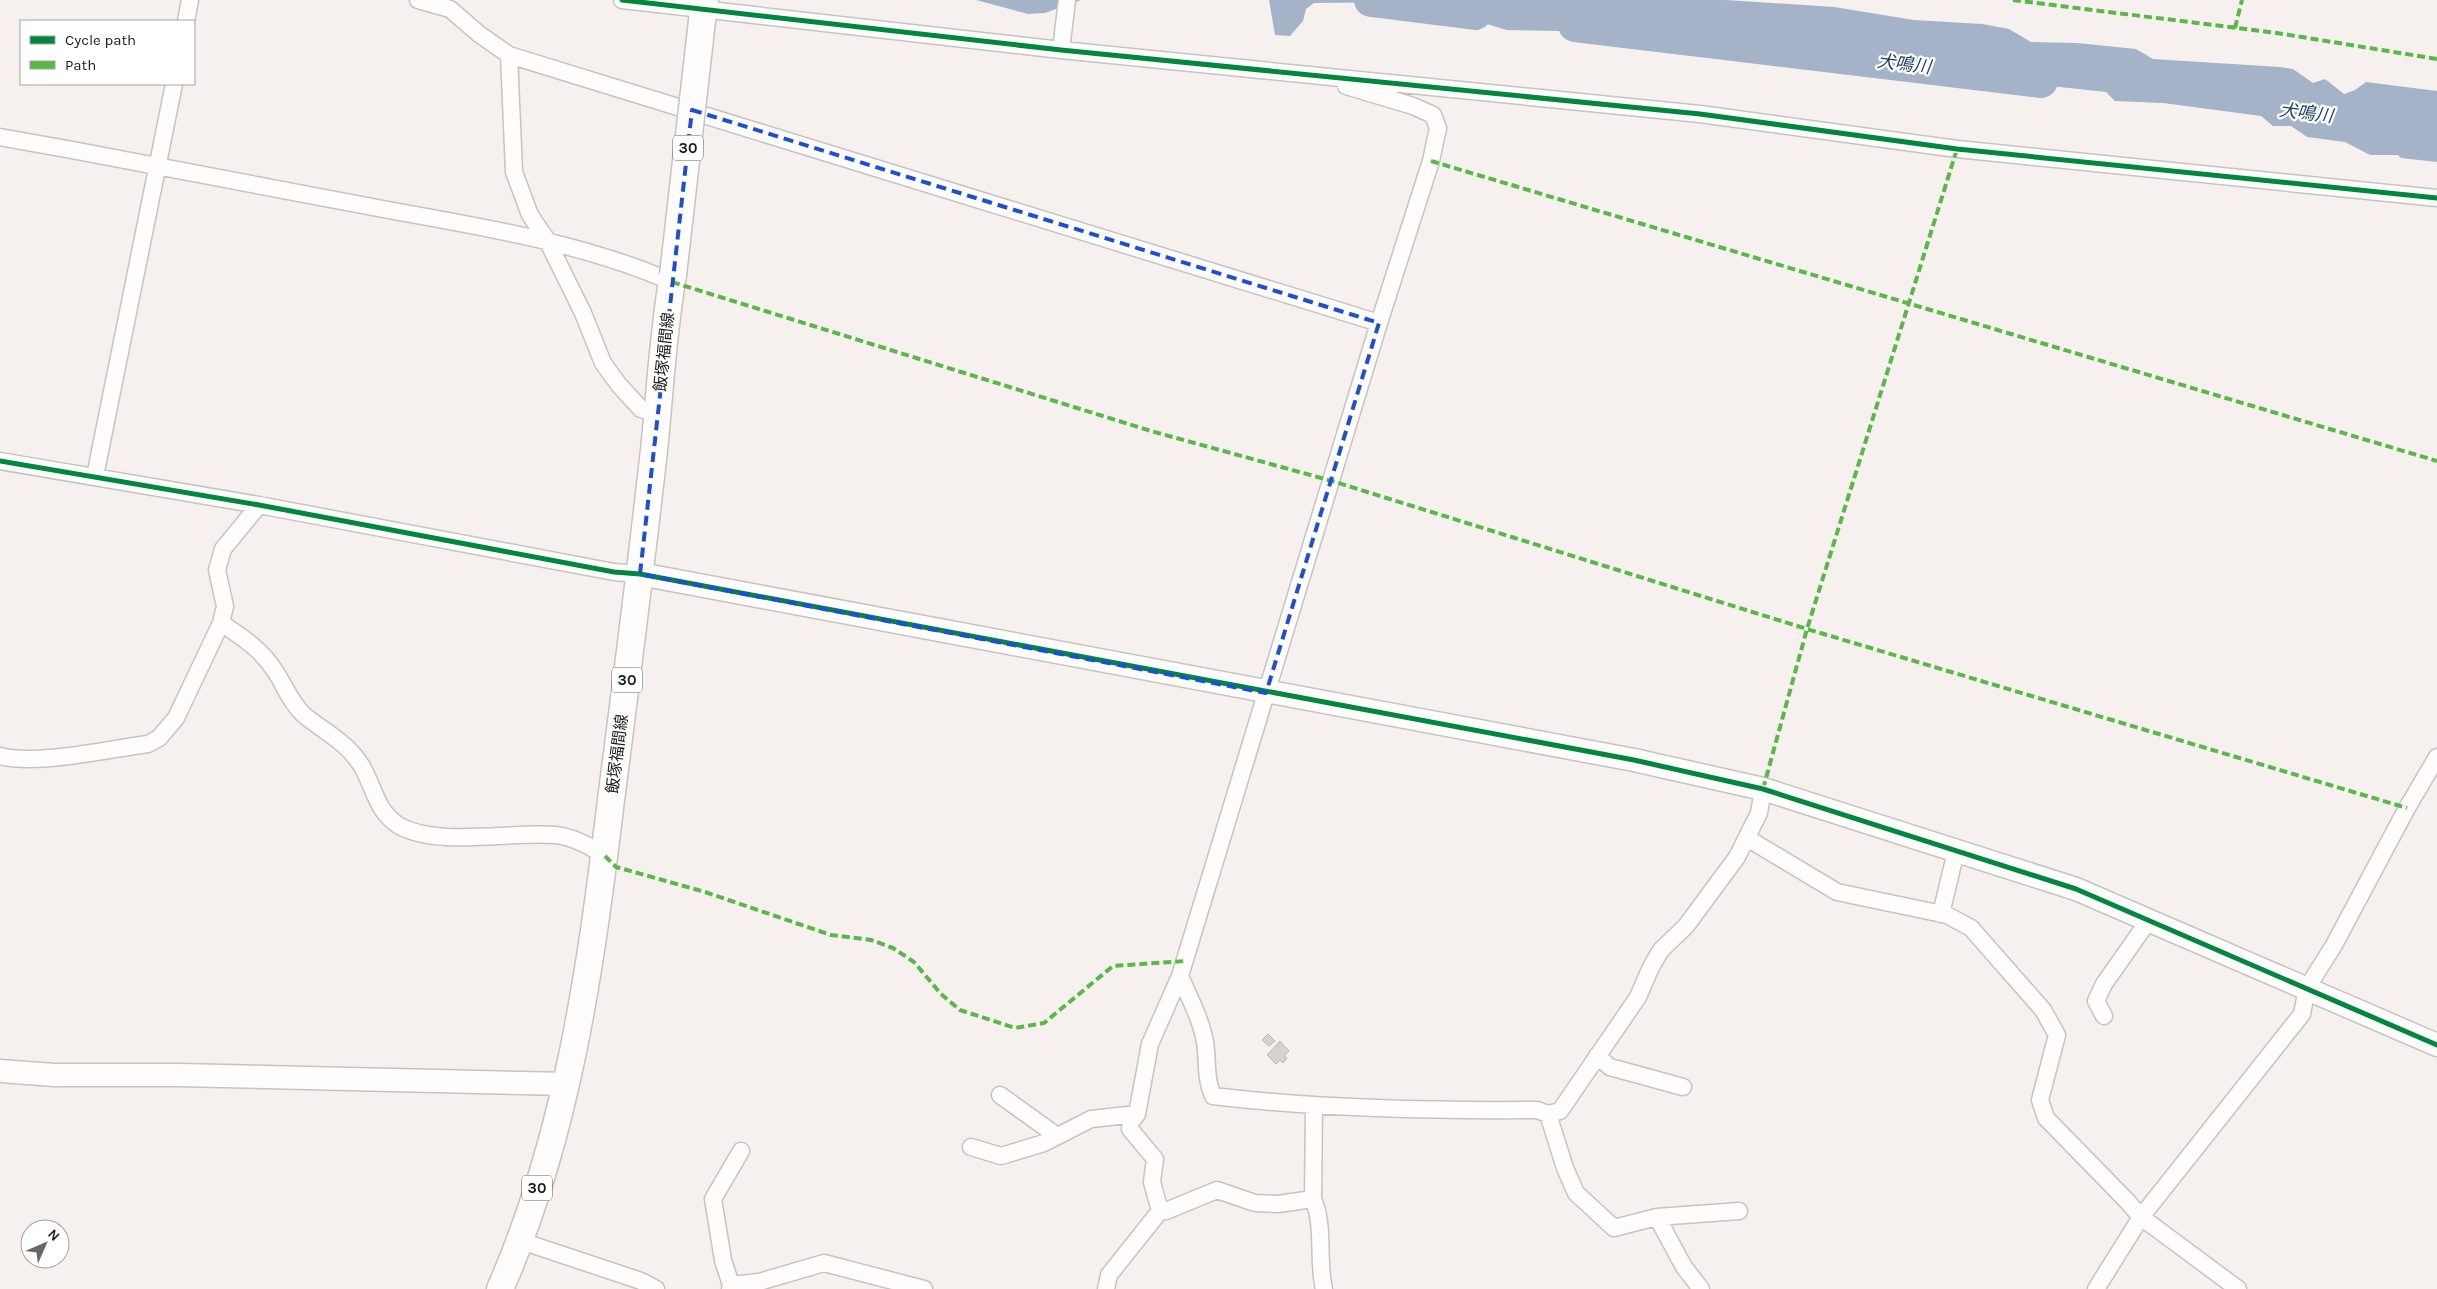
<svg xmlns="http://www.w3.org/2000/svg" width="2437" height="1289" font-family="Karla,'Noto Sans JP',sans-serif">
	<rect width="100%" height="100%" fill="#f6f1ee"/>
	<path fill="#a5b3c9" d="M976 0H1081L1045 13 1028 14Z
		M1269 0H1726L1834 7 1914 20 1982 24 2009 29 2031 42 2077 43 2136 49 2153 59 2280 67 2293 69 2313 83 2325 79 2344 94 2355 90 2366 82 2437 91V162L2401 158 2398 155H2370L2345 142 2307 137 2291 126H2273L2261 116 2163 103 2115 101 2106 92 2013 82 1976 67 1940 65 1928 58 1905 60 1870 55H1849L1829 49 1820 51 1702 34 1507 30 1412 2 1314 3 1306 9 1303 21 1290 36 1275 35Z"/>
	<g fill="none" stroke-linecap="round" stroke-linejoin="round">
		<path stroke="#a5b3c9" stroke-width="34" d="M1371 0 1475 13
			M1575 25 2041 81"/>
	</g>
	<path fill="#d6d2cf" stroke="#bbb7b5" d="M1268 1034 1275 1041 1269 1046 1262 1040Z
		M1280 1041 1289 1051 1284 1056 1287 1058 1283 1063 1280 1060 1276 1064 1267 1055Z"/>
	<g fill="none" stroke-linecap="round" stroke-linejoin="round">
		<g stroke="#c7c3c1" stroke-width="19">
			<path id="street" d="M418 0 450 9 479 34 509 55 1379 323
				M622 0 1061 50 1700 114 1957 149 2437 198
				M186 21 190 0
				M1061 50 1067 0
				M509 55 514 172 530 215 547 240 583 313 603 363 619 385 641 409 658 414
				M0 137C128 160 256 184 383 209 480 227 581 242 672 282
				M0 461 259 505 614 572 640 574
				M95 476 174 84
				M221 623C242 637 261 649 275 671 285 686 290 702 304 715 323 731 348 743 361 765 374 786 376 811 398 825 437 848 511 831 556 835 574 837 590 846 605 856
				M0 756C35 766 109 749 148 744L159 738 176 718 221 623 225 606 217 570 223 549 259 505
				M1747 838 1837 892 1947 915 1971 928 2043 1010 2057 1035 2040 1100 2046 1118 2127 1201 2141 1217 2238 1289
				M1941 914 1956 851
				M1180 976C1189 997 1201 1019 1205 1042 1208 1060 1205 1079 1213 1096 1320 1109 1429 1111 1537 1110L1548 1114 1560 1111 1638 997 1651 967 1661 950 1686 926 1737 857 1759 813 1763 789
				M2104 1016 2096 1001 2104 984 2149 920
				M1597 1056 1610 1067 1683 1087
				M1000 1095 1057 1136
				M1548 1114 1565 1168 1576 1193 1614 1228 1657 1217 1684 1267 1701 1289
				M971 1147 1001 1156 1044 1143 1091 1119 1137 1114
				M1313 1199C1325 1226 1317 1260 1324 1289
				M1160 1211H1166L1217 1190 1255 1203 1278 1204 1313 1199 1314 1105
				M1657 1217 1739 1211
				M521 1241 641 1281 656 1289
				M731 1285 723 1260 713 1199 741 1151
				M730 1289 731 1285 759 1282 824 1263 924 1289
				M1106 1289 1109 1275 1160 1211 1152 1182 1155 1159 1130 1129 1131 1122 1137 1114 1150 1044 1180 976 1379 323 1431 161 1438 128 1433 115 1413 106 1346 86
				M2096 1289 2141 1217 2302 1014 2307 988 2334 945 2407 808 2437 757"/>
		</g>
		<g stroke="#c7c3c1" stroke-width="25">
			<path id="secondary" d="M640 574 1634 760 1763 789 2076 889 2437 1045
				M0 1071 54 1075H179L567 1084"/>
		</g>
		<g stroke="#c7c3c1" stroke-width="29">
			<path id="primary" d="M702 21 705 0
				M500 1289C568 1135 591 966 611 800 626 684 641 567 654 450 660 392 663 332 673 275"/>
		</g>
		<use href="#street" stroke="#fefdfc" stroke-width="16"/>
		<use href="#secondary" stroke="#fefdfc" stroke-width="22"/>
		<use href="#primary" stroke="#fefdfc" stroke-width="26"/>
		<g stroke="#c7c3c1" stroke-width="29" stroke-linecap="butt">
			<path id="primary-bridge" d="M673 275 702 21"/>
		</g>
		<use href="#primary-bridge" stroke="#fefdfc" stroke-width="26"/>
		<path stroke="#58b947" stroke-width="4" stroke-dasharray="8 4" stroke-linecap="butt" d="M2013 0 2277 33 2437 59
			M2235 28 2242 0
			M1431 161 2437 461
			M672 282 1151 431 1332 481 1807 629 2407 808
			M1763 789 1807 629 1957 149
			M605 856 616 867 705 892 831 935 871 940 893 948 914 962 941 994 960 1010 1015 1028 1044 1023 1113 966 1185 961"/>
		<g stroke="#fff" stroke-width="8">
			<path id="cycleway" d="M622 0 1061 50 1700 114 1957 149 2437 198
				M0 461 259 505 614 572 640 574 1634 760 1763 789 2076 889 2437 1045"/>
		</g>
		<use href="#cycleway" stroke="#00873e" stroke-width="5"/>
	</g>
	<path fill="none" stroke="#1d4ed8" stroke-width="4" stroke-dasharray="10 6" stroke-linejoin="round" d="M692 110 1379 323 1266 693 640 574Z"/>
	<g text-anchor="middle" dominant-baseline="central" stroke-width="4.5" stroke-linejoin="round" paint-order="stroke">
		<g fill="#fff" stroke="#625f5e" stroke-width="1">
			<rect x="673" y="135.5" width="30" height="25" rx="4"/>
			<rect x="612" y="667.5" width="30" height="25" rx="4"/>
			<rect x="522" y="1175.5" width="30" height="25" rx="4"/>
		</g>
		<g font-size="15" font-weight="bold" fill="#1f1b19">
			<text x="688" y="148">30</text>
			<text x="627" y="680">30</text>
			<text x="537" y="1188">30</text>
		</g>
		<g font-size="16" fill="#1f1b19" stroke="#fff">
			<text transform="translate(664 352) rotate(-84)">飯塚福間線</text>
			<text transform="translate(617 754) rotate(-83)">飯塚福間線</text>
		</g>
		<g font-size="18" font-style="italic" fill="#213d6a" stroke="#fff">
			<text transform="translate(1904 64) rotate(7)">犬鳴川</text>
			<text transform="translate(2306 113) rotate(7)">犬鳴川</text>
		</g>
	</g>
	<rect x="20" y="20" width="175" height="65" fill="#ffffff" stroke="#a5a4a3"/>
	<rect x="30" y="36" width="25" height="8" fill="#00873e" stroke="#a5a4a3"/>
	<text x="65" y="45" font-size="15" fill="#1f1b19">Cycle path</text>
	<rect x="30" y="61" width="25" height="8" fill="#58b947" stroke="#a5a4a3"/>
	<text x="65" y="70" font-size="15" fill="#1f1b19">Path</text>
	<g transform="translate(45 1244) rotate(45)"><circle r="24" fill="#ffffff" stroke="#a5a4a3"/>
	<path d="M0-4L9 19L0 12L-9 19Z" fill="#6a6664"/>
	<text y="-8" font-size="14" font-weight="bold" text-anchor="middle" fill="#1f1b19">N</text>
	</g>
</svg>
